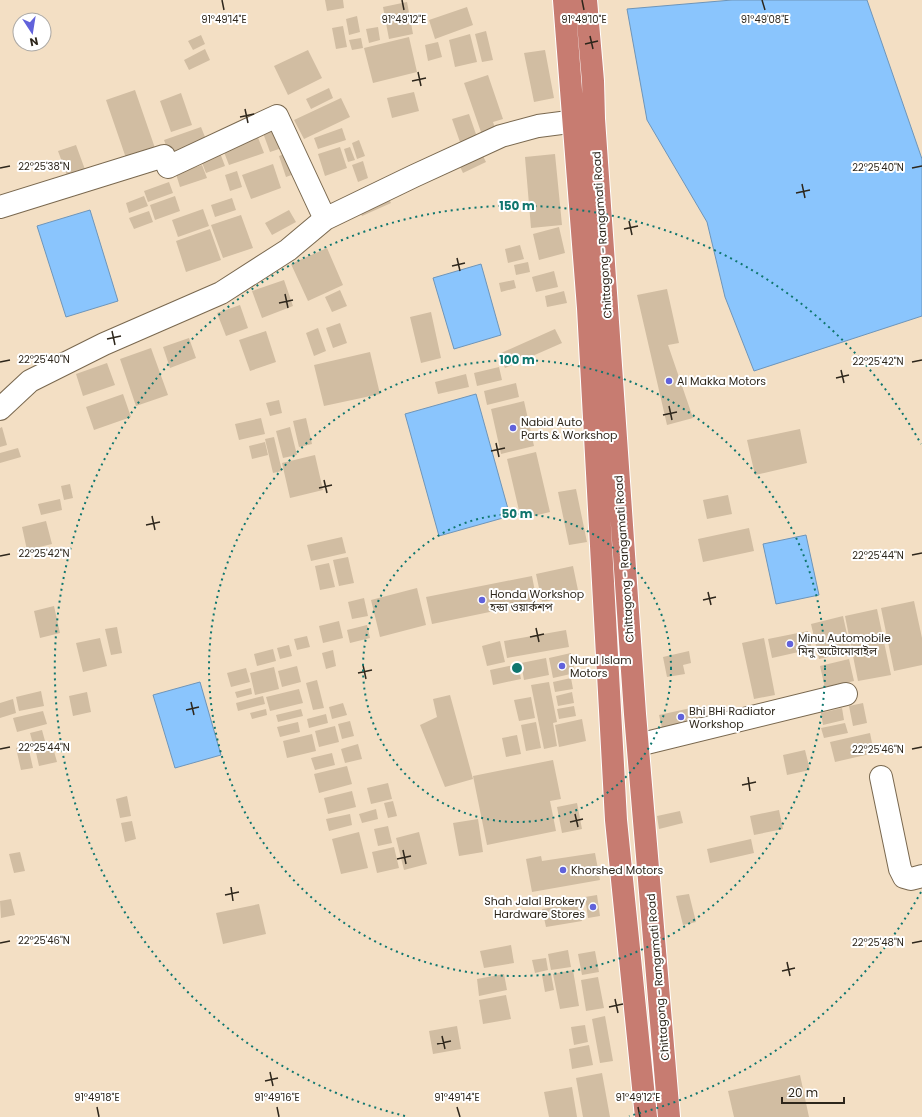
<svg xmlns="http://www.w3.org/2000/svg" width="922" height="1117" font-family="Poppins,'Noto Sans Bengali',sans-serif">
	<rect width="100%" height="100%" fill="#f3dfc4"/>
	<path fill="#8ac5fd" stroke="#6e95b9" d="M732 0H867L922 159V316L754 371 725 297 707 222 647 120 627 9Z
		M90 210 118 301 66 317 37 226Z
		M481 264 501 335 454 349 433 278Z
		M476 394 510 516 439 536 405 414Z
		M806 535 819 595 776 604 763 544Z
		M200 682 221 755 175 768 153 695Z"/>
	<path fill="#d1bda2" d="M325 0H343L344 8 327 11Z
		M407 2 413 34 389 39 383 7Z
		M467 7 473 25 435 39 429 20Z
		M357 16 360 32 349 35 346 19Z
		M343 26 347 47 336 49 332 28Z
		M378 27 380 40 369 43 366 29Z
		M486 31 493 60 482 62 475 34Z
		M470 34 477 62 455 67 449 40Z
		M201 35 205 44 193 50 188 41Z
		M409 37 417 72 373 83 364 48Z
		M361 38 363 48 352 50 349 40Z
		M438 42 442 57 428 61 425 45Z
		M205 49 210 60 189 70 184 60Z
		M308 50 322 78 288 95 274 66Z
		M545 50 554 98 534 102 524 53Z
		M488 75 503 119 493 122 496 131 482 135 464 83Z
		M329 88 333 98 311 109 306 99Z
		M135 90 156 151 127 161 106 100Z
		M414 92 419 111 392 118 387 98Z
		M181 93 192 125 171 132 160 101Z
		M341 98 350 117 304 139 294 120Z
		M469 114 478 140 461 145 452 119Z
		M201 127 209 147 171 160 164 140Z
		M342 128 346 140 318 149 314 138Z
		M275 129 282 148 270 152 263 133Z
		M257 135 264 153 229 165 222 147Z
		M359 140 365 156 357 159 352 143Z
		M76 145 87 175 69 181 58 151Z
		M340 147 347 168 325 176 318 154Z
		M350 147 355 160 348 162 344 149Z
		M480 150 486 162 463 173 457 160Z
		M290 152 297 173 286 177 279 156Z
		M220 153 225 166 206 173 201 160Z
		M555 154 562 225 531 228 525 157Z
		M363 161 368 178 358 182 352 165Z
		M273 164 281 188 251 199 242 175Z
		M202 165 207 178 180 187 176 174Z
		M237 171 242 187 230 191 225 175Z
		M169 182 173 193 148 202 144 191Z
		M386 193 391 203 362 216 357 206Z
		M144 196 148 206 129 213 126 203Z
		M175 196 180 211 155 220 150 205Z
		M232 198 236 210 215 217 211 205Z
		M203 209 209 226 178 237 172 220Z
		M289 210 296 222 272 235 265 223Z
		M149 211 153 222 134 229 129 218Z
		M241 215 253 248 223 258 211 225Z
		M559 227 565 253 539 260 533 234Z
		M210 229 221 260 186 272 176 241Z
		M520 245 524 259 508 263 505 249Z
		M327 248 343 285 308 301 291 264Z
		M528 262 530 272 516 275 514 265Z
		M554 271 558 287 536 292 532 277Z
		M284 280 293 306 262 318 252 291Z
		M514 280 516 288 501 292 499 283Z
		M667 289 679 343 668 345 693 418 667 425 637 295Z
		M340 290 347 306 332 312 325 297Z
		M564 291 567 303 547 307 545 296Z
		M240 305 248 328 226 336 217 313Z
		M431 312 441 358 421 363 410 317Z
		M340 323 347 343 333 348 326 328Z
		M318 328 326 351 314 356 306 333Z
		M555 329 562 343 505 368 499 354Z
		M266 331 276 362 250 371 239 340Z
		M189 338 196 358 170 368 163 347Z
		M151 348 168 395 136 406 120 359Z
		M370 352 380 394 324 406 314 365Z
		M107 363 115 385 83 396 76 374Z
		M499 367 502 380 477 386 474 373Z
		M466 374 469 387 438 394 435 382Z
		M516 383 519 397 487 405 484 391Z
		M123 394 131 417 94 430 86 407Z
		M279 400 282 413 270 416 266 403Z
		M524 401 534 446 501 454 491 409Z
		M261 418 265 434 239 440 235 424Z
		M306 418 312 444 299 447 293 421Z
		M2 427 7 445 0 447V428Z
		M290 427 297 455 283 458 276 431Z
		M800 429 807 463 755 475 747 440Z
		M274 437 282 471 273 473 265 439Z
		M265 442 268 455 252 459 249 446Z
		M18 448 21 457 0 463V453Z
		M536 452 550 512 521 519 507 459Z
		M315 455 323 490 290 498 282 463Z
		M70 484 73 498 64 500 61 486Z
		M576 489 587 542 569 545 558 492Z
		M728 495 732 514 707 519 703 500Z
		M60 499 62 510 41 515 38 504Z
		M46 521 52 544 27 550 22 527Z
		M749 528 754 551 703 562 698 539Z
		M342 537 346 553 311 561 307 545Z
		M348 557 354 583 339 586 333 560Z
		M329 563 335 587 320 590 315 566Z
		M573 566 579 595 542 602 536 574Z
		M532 576 537 602 432 624 426 597Z
		M417 588 426 625 380 637 371 600Z
		M364 598 368 616 352 619 348 602Z
		M914 601 922 638V665L894 671 881 608Z
		M54 606 60 633 40 638 34 611Z
		M877 609 891 675 858 681 845 616Z
		M843 616 851 652 819 659 811 624Z
		M339 621 343 638 323 643 319 626Z
		M367 625 370 638 350 643 347 630Z
		M117 627 122 653 111 655 105 629Z
		M566 630 569 647 507 658 504 641Z
		M808 631 812 649 772 658 768 639Z
		M307 636 310 647 297 650 294 639Z
		M100 638 107 666 83 672 76 643Z
		M764 638 775 695 754 699 742 643Z
		M500 641 505 662 487 666 482 646Z
		M289 645 292 656 280 659 277 648Z
		M273 649 276 661 257 666 254 654Z
		M333 650 336 666 326 669 322 653Z
		M689 651 691 663 683 665 685 674 667 677 663 657Z
		M571 653 575 673 553 678 549 658Z
		M546 658 549 675 524 680 521 663Z
		M849 659 854 681 825 688 820 666Z
		M518 664 521 679 493 685 490 670Z
		M297 666 301 682 282 687 278 671Z
		M274 667 279 689 255 695 250 673Z
		M246 668 250 682 231 687 227 673Z
		M571 678 573 689 555 692 553 682Z
		M317 680 324 708 313 710 306 683Z
		M549 682 557 722 553 723 557 746 544 749 531 685Z
		M251 688 252 694 237 698 235 692Z
		M299 689 303 703 270 711 266 697Z
		M41 691 44 706 19 711 16 697Z
		M87 692 91 712 73 716 69 696Z
		M572 692 574 703 558 706 556 696Z
		M450 695 473 779 445 787 420 725 437 717 433 699Z
		M263 696 265 704 238 711 236 703Z
		M531 697 535 718 519 721 514 700Z
		M13 699 16 713 0 718V703Z
		M343 703 347 715 332 719 329 707Z
		M863 703 867 723 853 726 849 706Z
		M574 706 576 716 559 719 557 709Z
		M700 706 702 719 662 728 659 715Z
		M842 708 844 720 823 725 821 713Z
		M266 709 267 715 252 719 250 713Z
		M301 709 303 716 278 722 276 715Z
		M43 711 47 724 17 732 13 718Z
		M326 714 328 723 309 728 307 719Z
		M582 719 586 741 559 747 555 725Z
		M350 721 354 736 342 739 338 724Z
		M298 722 300 732 280 737 277 727Z
		M536 722 541 748 526 751 521 725Z
		M845 723 848 733 824 738 821 728Z
		M335 726 339 742 319 747 315 731Z
		M42 730 45 741 33 744 30 733Z
		M870 733 874 753 835 762 830 742Z
		M312 734 316 751 287 758 283 741Z
		M517 735 521 754 506 757 502 738Z
		M52 744 57 762 39 766 35 748Z
		M358 744 362 759 345 763 341 749Z
		M28 746 33 768 21 770 16 748Z
		M805 750 810 770 787 775 783 755Z
		M332 753 335 765 315 770 311 758Z
		M553 760 561 799 550 801 556 831 487 845 473 776Z
		M347 766 352 784 319 793 314 774Z
		M388 783 392 799 371 804 367 788Z
		M352 791 356 807 328 814 324 798Z
		M127 796 131 816 120 818 116 799Z
		M393 801 397 816 388 818 384 803Z
		M577 803 582 829 562 833 557 807Z
		M376 809 378 819 362 823 359 814Z
		M779 810 783 829 754 835 750 816Z
		M680 811 683 823 659 829 657 816Z
		M350 814 352 825 329 831 326 819Z
		M478 819 483 852 459 856 453 823Z
		M132 821 136 839 125 842 121 823Z
		M388 826 392 843 378 846 374 829Z
		M359 832 368 868 341 874 332 839Z
		M419 832 427 864 404 870 396 838Z
		M751 839 754 853 710 863 707 849Z
		M394 847 399 868 377 873 372 852Z
		M20 852 25 871 14 873 9 854Z
		M595 853 600 880 532 892 526 859 541 856 542 861Z
		M689 894 696 922 683 925 676 896Z
		M597 895 600 916 588 918 585 897Z
		M11 899 15 915 1 918 0 901Z
		M578 903 582 921 546 927 542 909Z
		M259 904 266 934 223 944 216 913Z
		M511 945 514 963 484 968 480 951Z
		M568 950 571 967 551 970 548 954Z
		M595 951 599 972 582 975 578 954Z
		M546 958 548 970 535 973 532 960Z
		M573 970 579 1006 560 1009 553 974Z
		M504 974 507 990 479 996 477 979Z
		M551 974 554 990 545 992 542 975Z
		M598 977 604 1008 586 1011 581 980Z
		M506 995 511 1019 483 1024 479 1000Z
		M605 1016 613 1061 600 1063 592 1019Z
		M585 1025 588 1042 574 1045 571 1027Z
		M457 1026 461 1049 433 1054 429 1031Z
		M589 1045 593 1065 572 1069 569 1049Z
		M602 1073 610 1117H583L576 1078Z
		M800 1075 809 1117H734L728 1091Z
		M572 1087 577 1117H549L544 1092Z"/>
	<g fill="none" stroke-linecap="round" stroke-linejoin="round">
		<g stroke="#79684f" stroke-width="24">
			<path id="street" d="M0 207 164 156 168 167 277 116 325 219
				M0 409 30 381 104 344 221 293 288 250 325 219 414 176 501 136 538 126 592 119
				M638 745 846 694
				M881 777 900 869 904 877 911 879 922 876"/>
		</g>
		<g stroke="#fff" stroke-width="24">
			<path id="highway" d="M564 0 588 308 616 820 646 1117
				M586 0 593 81 594 119 635 714 669 1117"/>
		</g>
		<use href="#street" stroke="#fff" stroke-width="22"/>
		<use href="#highway" stroke="#c77c71" stroke-width="22"/>
	</g>
	<path fill="none" stroke="#2d261b" stroke-width="1.5" d="M222 0 224 10M402 0 404 10M582 0 584 10M762 0 765 10M590 36 593 49M585 44 598 41M418 72 421 86M412 81 426 78M245 109 248 123M240 117 254 114M0 168 10 166M912 168 922 166M802 184 805 198M796 193 810 190M629 221 632 235M624 229 638 226M457 258 460 271M452 266 465 263M285 294 288 308M279 303 293 300M112 331 115 345M107 339 121 336M0 362 10 360M912 362 922 360M841 370 844 383M836 378 849 375M669 406 672 420M663 415 677 412M496 443 499 457M491 451 505 448M324 480 327 493M319 488 332 485M152 516 155 530M146 525 160 522M912 555 922 553M0 556 10 554M708 592 711 605M703 600 716 597M536 628 539 642M530 637 544 634M363 665 366 679M358 673 372 670M191 702 194 715M186 710 199 707M0 749 10 747M912 749 922 747M748 777 750 791M742 785 756 782M575 814 578 827M570 822 583 819M403 850 406 864M397 859 411 856M231 887 233 901M225 895 239 892M0 943 10 941M912 943 922 941M787 962 790 976M782 971 795 968M615 999 618 1013M609 1007 623 1004M442 1036 445 1049M437 1044 451 1041M270 1072 273 1086M265 1081 278 1078M97 1107 99 1117M277 1107 279 1117M457 1107 460 1117M638 1107 640 1117"/>
	<g fill="none" stroke="#0f766e" stroke-width="2" stroke-dasharray="2 4">
		<circle cx="517" cy="668" r="154"/>
		<circle cx="517" cy="668" r="308"/>
		<path d="M921 892A462 462 0 0 1 629 1116M405 1116A462 462 0 1 1 921 444"/>
	</g>
	<g fill="#6162db" stroke="#fff" stroke-width="1.5">
		<circle cx="669" cy="381" r="4"/>
		<circle cx="513" cy="428" r="4"/>
		<circle cx="482" cy="600" r="4"/>
		<circle cx="790" cy="644" r="4"/>
		<circle cx="562" cy="666" r="4"/>
		<circle cx="681" cy="717" r="4"/>
		<circle cx="563" cy="870" r="4"/>
		<circle cx="593" cy="907" r="4"/>
	</g>
	<g text-anchor="middle" dominant-baseline="central" stroke-width="4" stroke-linejoin="round" paint-order="stroke">
		<g font-size="11" fill="#2d261b" stroke="#fff">
			<text transform="translate(602 235) rotate(-94)">Chittagong - Rangamati Road</text>
			<text transform="translate(624 559) rotate(-94)">Chittagong - Rangamati Road</text>
			<text transform="translate(658 977) rotate(-95)">Chittagong - Rangamati Road</text>
		</g>
		<g font-size="11" fill="#2d261b" stroke="#fff" text-anchor="start">
			<text x="677" y="381">Al Makka Motors</text>
			<text x="521" y="422">Nabid Auto<tspan x="521" dy="13">Parts &amp; Workshop</tspan></text>
			<text x="490" y="594">Honda Workshop<tspan x="490" dy="13">হন্ডা ওয়ার্কশপ</tspan></text>
			<text x="798" y="638">Minu Automobile<tspan x="798" dy="13">মিনু অটোমোবাইল</tspan></text>
			<text x="570" y="660">Nurul Islam<tspan x="570" dy="13">Motors</tspan></text>
			<text x="689" y="711">Bhi BHi Radiator<tspan x="689" dy="13">Workshop</tspan></text>
			<text x="571" y="870">Khorshed Motors</text>
			<text x="585" y="901" text-anchor="end">Shah Jalal Brokery<tspan x="585" dy="13">Hardware Stores</tspan></text>
		</g>
	</g>
	<g font-size="10" text-anchor="middle" fill="#2d261b" stroke="#fff" stroke-width="4" stroke-linejoin="round" paint-order="stroke">
		<text x="224" y="23">91°49'14"E</text>
		<text x="404" y="23">91°49'12"E</text>
		<text x="584" y="23">91°49'10"E</text>
		<text x="765" y="23">91°49'08"E</text>
		<text x="44" y="170">22°25'38"N</text>
		<text x="878" y="171">22°25'40"N</text>
		<text x="44" y="363">22°25'40"N</text>
		<text x="878" y="365">22°25'42"N</text>
		<text x="44" y="557">22°25'42"N</text>
		<text x="878" y="559">22°25'44"N</text>
		<text x="44" y="751">22°25'44"N</text>
		<text x="878" y="753">22°25'46"N</text>
		<text x="44" y="944">22°25'46"N</text>
		<text x="878" y="946">22°25'48"N</text>
		<text x="97" y="1101">91°49'18"E</text>
		<text x="277" y="1101">91°49'16"E</text>
		<text x="457" y="1101">91°49'14"E</text>
		<text x="638" y="1101">91°49'12"E</text>
	</g>
	<circle cx="517" cy="668" r="6" fill="#0f766e" stroke="#fff" stroke-width="2"/>
	<g font-size="12" text-anchor="middle" font-weight="bold" fill="#0f766e" stroke="#fff" stroke-width="4" stroke-linejoin="round" paint-order="stroke">
		<text x="517" y="210">150 m</text>
		<text x="517" y="364">100 m</text>
		<text x="517" y="518">50 m</text>
	</g>
	<g transform="translate(32 32) rotate(168)"><circle r="19" fill="#ffffff" stroke="#aba8a4"/>
	<path d="M0-3L7 15L0 10L-7 15Z" fill="#6162db"/>
	<text y="-6" font-size="11" font-weight="bold" text-anchor="middle" fill="#2d261b">N</text>
	</g>
	<path d="M782 1097v6h62v-6" fill="none" stroke="#2d261b" stroke-width="2"/>
	<text x="788" y="1097" font-size="12" fill="#2d261b" stroke="#ffffff" stroke-width="3" paint-order="stroke">20 m</text>
</svg>
